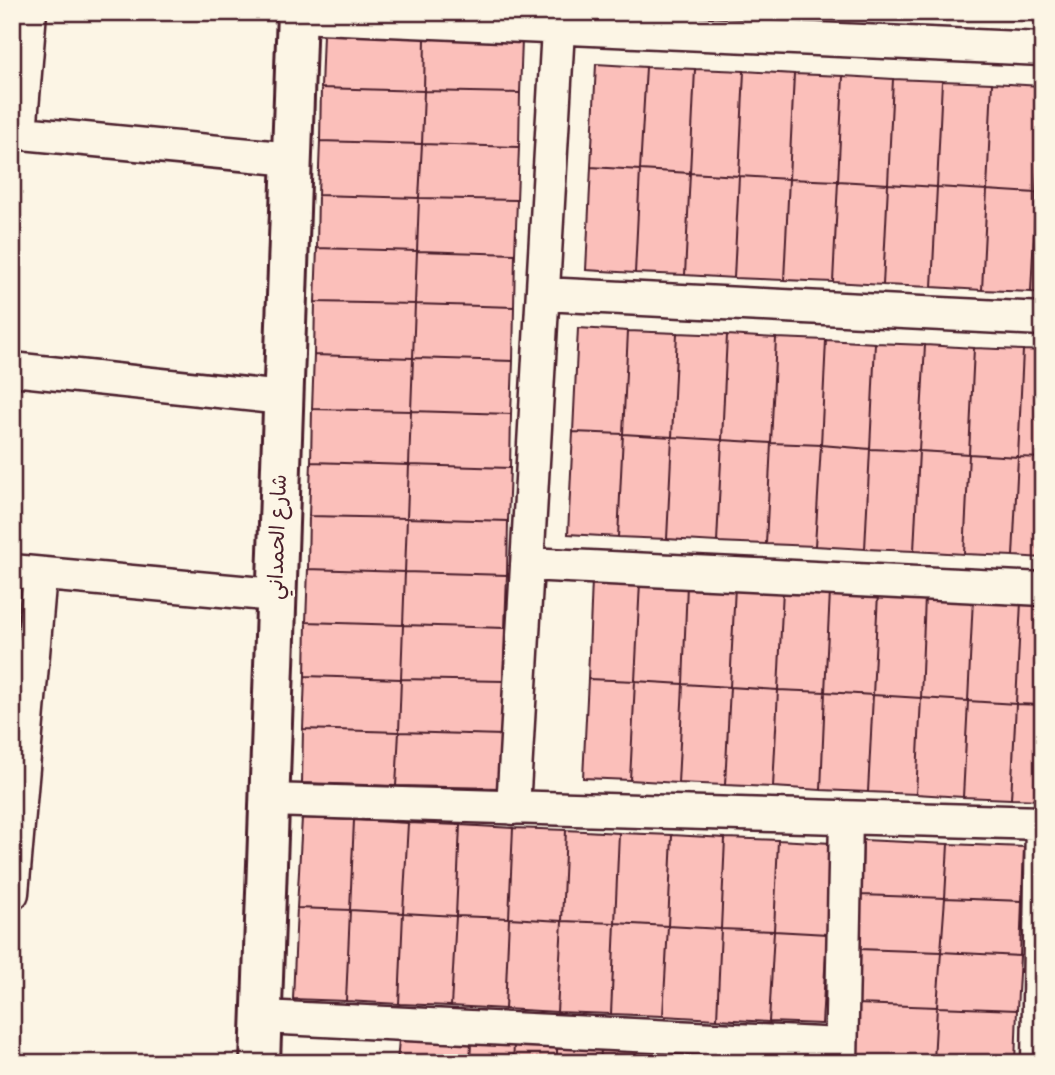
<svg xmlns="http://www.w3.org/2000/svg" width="1055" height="1075" font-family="Sriracha,'Playpen Sans Arabic',sans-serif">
	<rect width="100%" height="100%" fill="#fcf5e5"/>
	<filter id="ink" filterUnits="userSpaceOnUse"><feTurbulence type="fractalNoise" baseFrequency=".0143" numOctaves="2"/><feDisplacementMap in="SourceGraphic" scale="14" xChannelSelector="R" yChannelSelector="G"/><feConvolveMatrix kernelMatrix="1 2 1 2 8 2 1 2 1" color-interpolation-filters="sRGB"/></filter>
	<g filter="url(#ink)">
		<path fill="#fbbfba" stroke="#4a1f2b" stroke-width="2" d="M929 12H979L978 17 929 15Z
			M979 12H1028V20L978 17Z
			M323 34 425 38 424 91 321 88Z
			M425 38 522 40 520 93 424 91Z
			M596 64 646 67 640 170 591 167Z
			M646 67 695 69 690 173 640 170Z
			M695 69 744 71 739 176 690 173Z
			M744 71 794 74 789 179 739 176Z
			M794 74 843 76 838 181 789 179Z
			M843 76 893 79 888 184 838 181Z
			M893 79 942 81 937 187 888 184Z
			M942 81 992 83 987 190 937 187Z
			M992 83 1041 86 1036 193 987 190Z
			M1041 86H1043V193H1036Z
			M321 88 424 91 422 144 320 141Z
			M424 91 520 93 519 147 422 144Z
			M320 141 422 144 419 198 318 195Z
			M422 144 519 147 517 200 419 198Z
			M591 167 640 170 635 273 586 270Z
			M640 170 690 173 685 275 635 273Z
			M690 173 739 176 734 278 685 275Z
			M739 176 789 179 784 280 734 278Z
			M789 179 838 181 833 282 784 280Z
			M838 181 888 184 883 285 833 282Z
			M888 184 937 187 932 287 883 285Z
			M937 187 987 190 982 290 932 287Z
			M987 190 1036 193 1031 292 982 290Z
			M1036 193H1043V293L1031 292Z
			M318 195 419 198 417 251 317 248Z
			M419 198 517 200 515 254 417 251Z
			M317 248 417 251 415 304 315 302Z
			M417 251 515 254 514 307 415 304Z
			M315 302 415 304 413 358 314 355Z
			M415 304 514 307 513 361 413 358Z
			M578 328 628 331 623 434 573 432Z
			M628 331 677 333 672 437 623 434Z
			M677 333 727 335 722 440 672 437Z
			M727 335 776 338 771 443 722 440Z
			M776 338 826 340 821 445 771 443Z
			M826 340 875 343 870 449 821 445Z
			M875 343 925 345 919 451 870 449Z
			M925 345 974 348 969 454 919 451Z
			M974 348 1023 350 1018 457 969 454Z
			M1023 350 1043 351V458L1018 457Z
			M314 355 413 358 411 411 312 409Z
			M413 358 513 361 511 414 411 411Z
			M312 409 411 411 409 465 311 462Z
			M411 411 511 414 510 468 409 465Z
			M573 432 623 434 618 537 568 534Z
			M623 434 672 437 667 539 618 537Z
			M672 437 722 440 717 542 667 539Z
			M722 440 771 443 766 544 717 542Z
			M771 443 821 445 815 546 766 544Z
			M821 445 870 449 865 549 815 546Z
			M870 449 919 451 914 551 865 549Z
			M919 451 969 454 964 554 914 551Z
			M969 454 1018 457 1013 556 964 554Z
			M1018 457 1043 458V558L1013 556Z
			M311 462 409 465 407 518 309 516Z
			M409 465 510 468 508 521 407 518Z
			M309 516 407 518 405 572 308 569Z
			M407 518 508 521 507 575 405 572Z
			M308 569 405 572 403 625 306 622Z
			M405 572 507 575 505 628 403 625Z
			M592 580 640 582 635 681 588 679Z
			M640 582 687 584 683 684 635 681Z
			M687 584 735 586 730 687 683 684Z
			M735 586 783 589 778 690 730 687Z
			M783 589 830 592 825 692 778 690Z
			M830 592 878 593 873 695 825 692Z
			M878 593 925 596 921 698 873 695Z
			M925 596 973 598 968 701 921 698Z
			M973 598 1021 601 1016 704 968 701Z
			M1021 601 1043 602V705L1016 704Z
			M306 622 403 625 401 679 305 676Z
			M403 625 505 628 503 681 401 679Z
			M305 676 401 679 399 732 303 729Z
			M401 679 503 681 502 735 399 732Z
			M588 679 635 681 630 780 583 778Z
			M635 681 683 684 678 783 630 780Z
			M683 684 730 687 725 785 678 783Z
			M730 687 778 690 773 787 725 785Z
			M778 690 825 692 821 790 773 787Z
			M825 692 873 695 868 792 821 790Z
			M873 695 921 698 916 794 868 792Z
			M921 698 968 701 963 797 916 794Z
			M968 701 1016 704 1011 799 963 797Z
			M1016 704 1043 705V800L1011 799Z
			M303 729 399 732 396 786 302 783Z
			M399 732 502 735 501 788 396 786Z
			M302 818 354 820 350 910 297 908Z
			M354 820 408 823 403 913 350 910Z
			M408 823 460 825 456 916 403 913Z
			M460 825 513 828 509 918 456 916Z
			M513 828 566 830 562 921 509 918Z
			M566 830 619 833 615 923 562 921Z
			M619 833 672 835 668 926 615 923Z
			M672 835 725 838 721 929 668 926Z
			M725 838 778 840 774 931 721 929Z
			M778 840 831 843 827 934 774 931Z
			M863 840 948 844 945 898 861 895Z
			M948 844 1024 847 1022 901 945 898Z
			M861 895 945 898 941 952 859 949Z
			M945 898 1022 901 1020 956 941 952Z
			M297 908 350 910 346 1001 293 999Z
			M350 910 403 913 399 1004 346 1001Z
			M403 913 456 916 451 1006 399 1004Z
			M456 916 509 918 505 1009 451 1006Z
			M509 918 562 921 557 1012 505 1009Z
			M562 921 615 923 611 1014 557 1012Z
			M615 923 668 926 663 1016 611 1014Z
			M668 926 721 929 717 1019 663 1016Z
			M721 929 774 931 769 1022 717 1019Z
			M774 931 827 934 822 1024 769 1022Z
			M859 949 941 952 937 1007 857 1004Z
			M941 952 1020 956 1017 1010 937 1007Z
			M857 1004 937 1007 934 1061 854 1057Z
			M937 1007 1017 1010 1015 1063 934 1061Z
			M399 1039 471 1043 470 1063H397Z
			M471 1043 514 1045 513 1063H470Z
			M514 1045 557 1048V1063H513Z
			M557 1048 601 1050 600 1063H557Z
			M601 1050 645 1051 644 1063H600Z
			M645 1051 688 1053V1063H644Z
			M688 1053 732 1055V1063H688Z
			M732 1055 776 1057 775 1063H732Z
			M776 1057 819 1059V1063H775Z
			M854 1057 934 1061V1063H854Z"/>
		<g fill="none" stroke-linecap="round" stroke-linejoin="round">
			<g stroke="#4a1f2b" stroke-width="37">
				<path id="street" d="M297 16 1043 49
					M12 132 292 159
					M20 133 30 12
					M543 294 1043 319
					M12 369 283 398
					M527 564 1043 589
					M12 571 275 595
					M269 800 1043 823
					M513 808 559 12
					M12 893 40 574
					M262 1017 841 1045
					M841 1063 846 818
					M1038 1063 1042 823"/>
			</g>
			<g stroke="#4a1f2b" stroke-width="44">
				<path id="secondary" d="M260 1063 297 12"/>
			</g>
			<use href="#street" stroke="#fcf5e5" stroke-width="32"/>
			<use href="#secondary" stroke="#fcf5e5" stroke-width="38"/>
		</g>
	</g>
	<g text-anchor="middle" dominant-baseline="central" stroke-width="5" stroke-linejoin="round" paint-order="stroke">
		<g font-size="21" fill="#4a1f2b" stroke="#fcf5e5">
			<text transform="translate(277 537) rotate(-88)">شارع الحمداني</text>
		</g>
	</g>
	<rect width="1055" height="1075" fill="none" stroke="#fcf5e5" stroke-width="42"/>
	<rect x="21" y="21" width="1013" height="1033" fill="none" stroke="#4a1f2b" stroke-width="2.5" filter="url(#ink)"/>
</svg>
